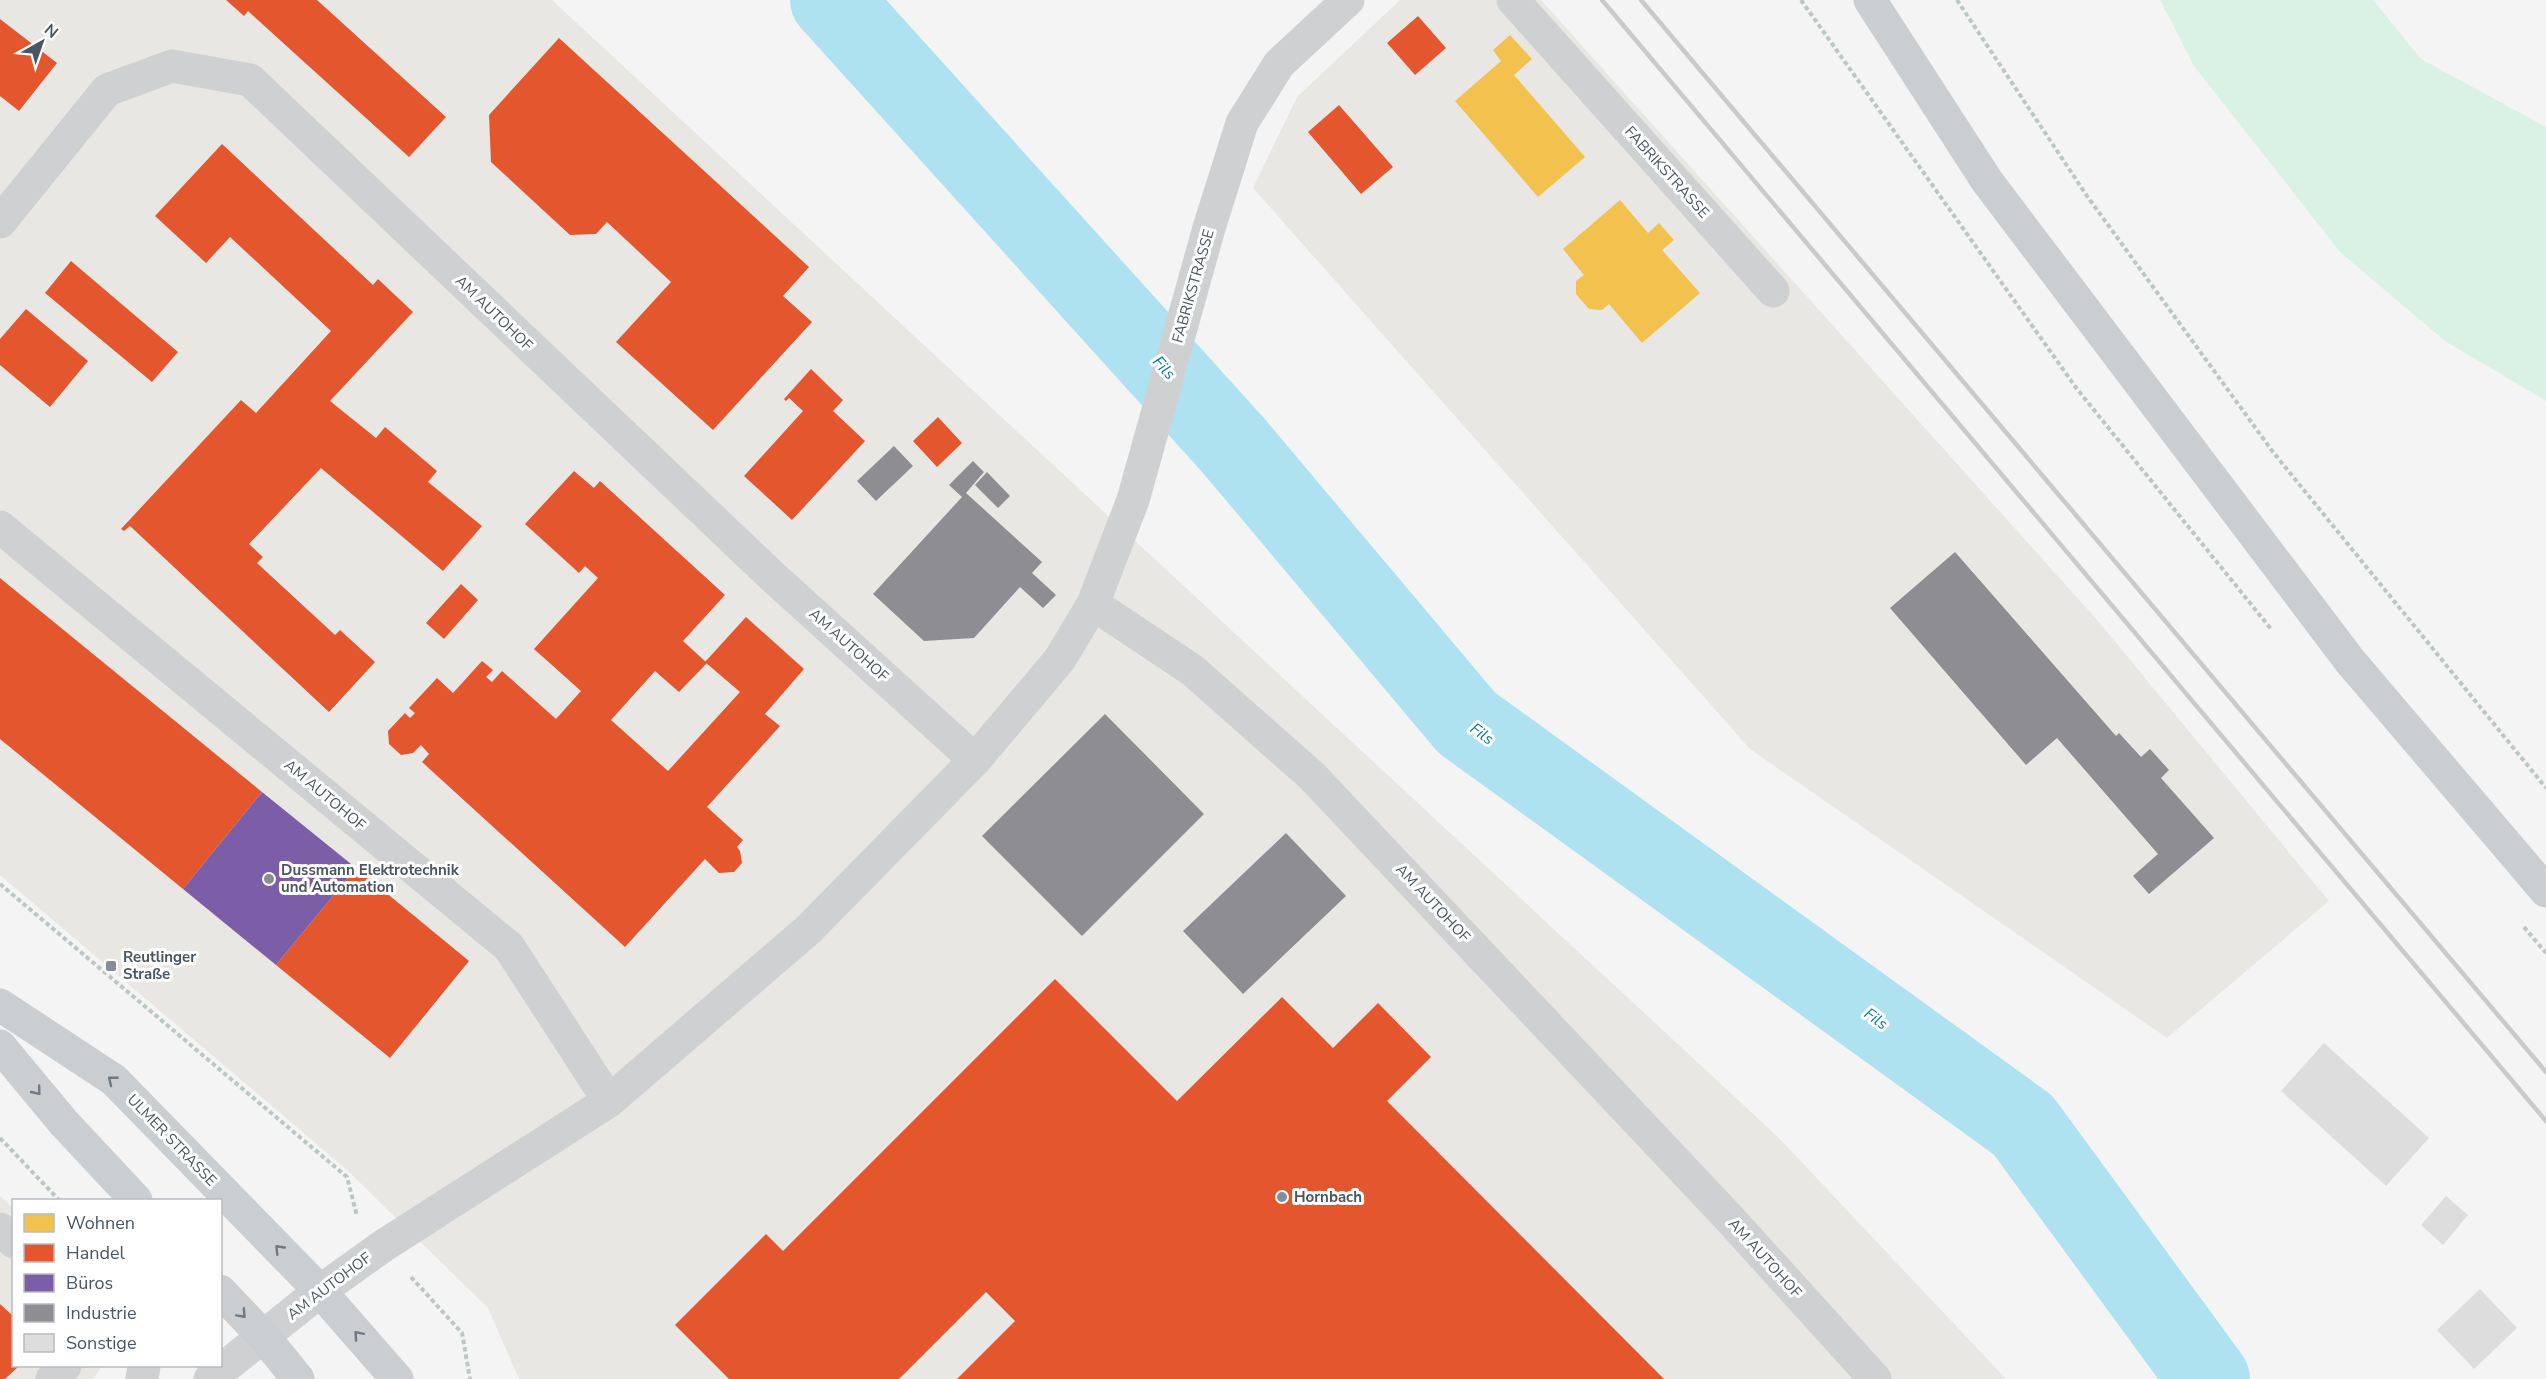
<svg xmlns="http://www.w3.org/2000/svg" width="2546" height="1379" font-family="'Nunito Sans',sans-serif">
	<rect width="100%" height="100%" fill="#f4f4f4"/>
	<path fill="#e8e7e3" d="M0 0H552L1778 1137 2006 1379H519L488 1308 346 1169 0 875Z
		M1400 0H1541L2098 621 2329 901 2167 1038 1750 749 1253 188 1297 97Z
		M0 1196 13 1208 14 1366H102L93 1379H0Z"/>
	<path fill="#d9f2e3" d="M2160 0H2373L2421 59 2546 127V401L2445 341 2341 253 2194 66Z"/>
	<path fill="#f2c14e" d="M1510 35 1532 59 1514 75 1585 157 1538 197 1455 101 1501 61 1493 50Z
		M1620 200 1648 233 1659 223 1674 240 1662 250 1700 293 1642 343 1609 304 1602 310 1589 309 1576 294V281L1584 275 1563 249Z"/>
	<path fill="#e4572e" d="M226 0H317L446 117 409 157 248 11 244 16Z
		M1418 16 1446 48 1415 75 1387 43Z
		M0 19 57 63 19 111 0 96Z
		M559 38 809 267 783 296 812 322 713 430 616 342 671 282 607 222 596 234 570 235 491 162 489 115Z
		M1339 105 1393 167 1361 194 1308 132Z
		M222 144 373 285 378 279 413 312 330 401 376 438 385 427 437 471 428 482 482 526 443 571 321 468 249 544 263 557 257 563 335 635 340 630 375 662 329 712 130 526 124 531 121 529 241 400 256 413 331 331 230 237 206 263 155 216Z
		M71 261 178 352 152 382 45 293Z
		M26 309 88 361 50 407 0 365V339Z
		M811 369 843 400 833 411 865 441 792 520 744 476 803 411 789 398 786 401 784 399Z
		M938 417 962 443 937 467 913 441Z
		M574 471 594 488 600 481 725 595 683 641 707 663 679 692 655 671 611 720 668 771 740 692 705 662 746 617 804 669 765 714 780 726 707 807 743 840 737 847 740 851 742 863 734 872 719 873 705 859 625 947 422 762 429 754 421 745 413 753 401 755 389 744 388 731 405 713 410 718 415 713 409 708 437 678 453 693 482 661 493 670 486 677 492 682 502 671 556 719 581 691 534 649 598 578 585 566 579 573 525 524Z
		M0 578 262 792 183 889 0 739Z
		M461 584 478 600 444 639 426 623Z
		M356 868 469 961 390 1058 276 965Z
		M1055 979 1177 1101 1282 997 1333 1048 1378 1003 1431 1057 1387 1101 1664 1379H957L1015 1321 986 1292 899 1379H729L675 1325 766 1234 783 1251Z
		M0 1304 14 1317V1366H19L5 1379H0Z"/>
	<path fill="#7b5ea7" d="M262 792 356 868 276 965 183 889Z"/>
	<path fill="#8d8d92" d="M894 446 913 466 876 501 857 481Z
		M973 461 984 472 966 493 1042 562 1032 573 1056 595 1043 608 1020 587 974 638 924 641 873 594 962 497 949 485Z
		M987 472 1010 496 998 508 975 485Z
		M1955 552 2116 736 2119 733 2141 757 2150 749 2169 770 2161 778 2214 838 2149 894 2133 876 2158 854 2057 738 2026 765 1890 608Z
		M1105 714 1204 814 1082 936 982 836Z
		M1286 833 1346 896 1243 994 1183 931Z"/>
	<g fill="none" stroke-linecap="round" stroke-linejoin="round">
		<path stroke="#aee2f0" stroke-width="82" d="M831 0 1233 445 1467 723 2023 1125 2209 1379"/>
	</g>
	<path fill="#ddddde" d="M2324 1043 2429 1138 2386 1186 2281 1091Z
		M2446 1196 2468 1215 2443 1245 2421 1225Z
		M2480 1289 2517 1328 2474 1369 2437 1330Z"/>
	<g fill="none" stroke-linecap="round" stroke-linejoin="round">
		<path stroke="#bcc7c4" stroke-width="4" stroke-dasharray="4.5 3" stroke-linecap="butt" d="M1801 0 2077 389 2271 629
			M1957 0 2087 196 2273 452 2546 788
			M0 884 347 1177 357 1216
			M2524 927 2546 953
			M0 1138 59 1200
			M411 1277 462 1333 470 1379"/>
		<path stroke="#ced0d2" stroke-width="33" d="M1513 0 1773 291
			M0 222 107 90 172 66 250 80 772 576 975 760
			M0 527 509 947 609 1101
			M1093 604 1192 670 1312 776 1729 1218 1875 1379
			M0 1229 14 1242
			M52 1379 65 1366
			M142 1379 144 1366
			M210 1379 320 1291 383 1246 609 1101 808 930 975 760 1060 659 1093 604 1133 500 1209 228 1242 123 1279 64 1348 0"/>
		<path stroke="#caced1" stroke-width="33" d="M1870 0 1987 181 2350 661 2546 891
			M0 1005 114 1080 320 1291 397 1379
			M0 1046 64 1123 136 1200
			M220 1291 264 1337 298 1379"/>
		<path stroke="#c9cacc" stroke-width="4.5" d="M1602 0 2546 1121
			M1641 0 2546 1072"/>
	</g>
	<defs><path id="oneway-chevron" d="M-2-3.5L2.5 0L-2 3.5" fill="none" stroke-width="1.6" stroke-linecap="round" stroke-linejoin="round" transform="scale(1.5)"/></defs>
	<g stroke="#707a83">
		<use href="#oneway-chevron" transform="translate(112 1080) rotate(-141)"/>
		<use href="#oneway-chevron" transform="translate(37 1091) rotate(51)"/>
		<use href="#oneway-chevron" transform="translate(279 1249) rotate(-134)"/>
		<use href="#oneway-chevron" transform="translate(242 1314) rotate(47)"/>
		<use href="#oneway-chevron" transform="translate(358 1335) rotate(-131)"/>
	</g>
	<g fill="#868d94" stroke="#fff" stroke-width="2">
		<circle cx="269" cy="879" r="6"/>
		<rect x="105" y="960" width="12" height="12" rx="3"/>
		<circle cx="1282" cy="1197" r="6"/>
	</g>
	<g text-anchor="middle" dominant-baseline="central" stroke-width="6" stroke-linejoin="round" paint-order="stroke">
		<g font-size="15" fill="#4a5661" stroke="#fff">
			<text transform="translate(1667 172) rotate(48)">FABRIKSTRASSE</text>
			<text transform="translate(1193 286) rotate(-74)">FABRIKSTRASSE</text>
			<text transform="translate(494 313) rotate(44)">AM AUTOHOF</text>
			<text transform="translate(849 645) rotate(42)">AM AUTOHOF</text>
			<text transform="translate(325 795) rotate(40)">AM AUTOHOF</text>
			<text transform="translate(1433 903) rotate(47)">AM AUTOHOF</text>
			<text transform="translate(172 1140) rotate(46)">ULMER STRASSE</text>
			<text transform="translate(1765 1258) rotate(48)">AM AUTOHOF</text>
			<text transform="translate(329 1286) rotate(-37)">AM AUTOHOF</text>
		</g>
		<g font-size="15" font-weight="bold" fill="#4a5661" stroke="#fff" text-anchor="start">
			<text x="281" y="870">Dussmann Elektrotechnik<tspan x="281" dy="17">und Automation</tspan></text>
			<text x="123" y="957">Reutlinger<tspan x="123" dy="17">Straße</tspan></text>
			<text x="1294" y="1197">Hornbach</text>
		</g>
		<g font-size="16" font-style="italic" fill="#0c7c9b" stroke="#fff">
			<text transform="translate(1164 368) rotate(48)">Fils</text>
			<text transform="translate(1482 734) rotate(36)">Fils</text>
			<text transform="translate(1876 1019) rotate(36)">Fils</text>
		</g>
	</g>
	<rect x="12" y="1199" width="210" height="168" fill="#ffffff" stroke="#b7bbc0" stroke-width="1.5"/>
	<rect x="24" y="1214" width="30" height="18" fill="#f2c14e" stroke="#b7bbc0" stroke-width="1.5"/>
	<text x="66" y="1229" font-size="18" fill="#4a5661">Wohnen</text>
	<rect x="24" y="1244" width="30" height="18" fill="#e4572e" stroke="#b7bbc0" stroke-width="1.5"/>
	<text x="66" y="1259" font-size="18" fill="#4a5661">Handel</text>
	<rect x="24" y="1274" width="30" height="18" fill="#7b5ea7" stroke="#b7bbc0" stroke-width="1.5"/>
	<text x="66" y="1289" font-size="18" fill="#4a5661">Büros</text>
	<rect x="24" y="1304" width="30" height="18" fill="#8d8d92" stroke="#b7bbc0" stroke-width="1.5"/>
	<text x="66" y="1319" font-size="18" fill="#4a5661">Industrie</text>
	<rect x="24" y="1334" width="30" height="18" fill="#ddddde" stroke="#b7bbc0" stroke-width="1.5"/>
	<text x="66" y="1349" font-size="18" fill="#4a5661">Sonstige</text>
	<g transform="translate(42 42) rotate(40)" stroke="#ffffff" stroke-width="4.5" paint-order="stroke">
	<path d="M0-4.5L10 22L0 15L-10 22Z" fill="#4a5661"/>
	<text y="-9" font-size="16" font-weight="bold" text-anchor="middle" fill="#4a5661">N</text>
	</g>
</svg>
